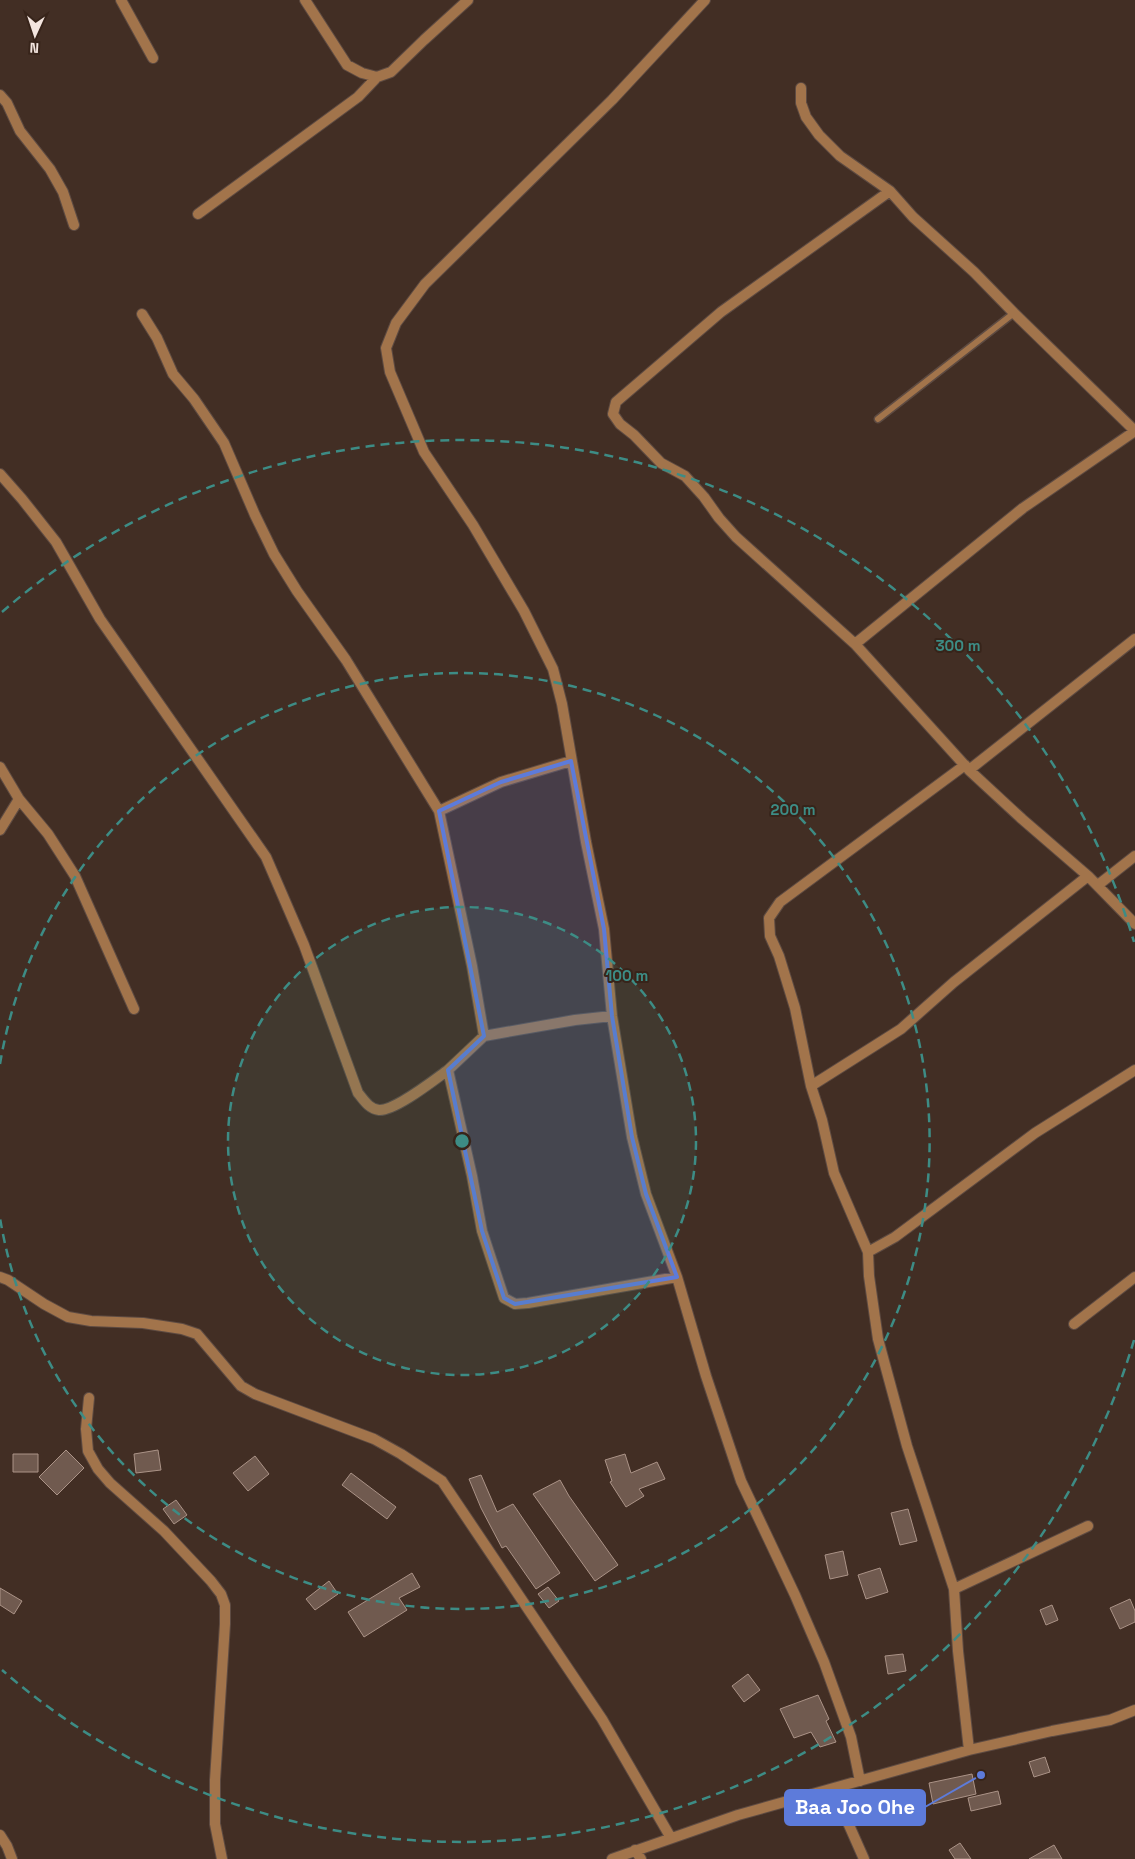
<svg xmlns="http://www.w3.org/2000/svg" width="1135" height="1859" font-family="'Space Grotesk',sans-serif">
	<rect width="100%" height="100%" fill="#422e24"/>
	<path fill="#705a4f" stroke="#ab9387" d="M66 1450 84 1468 57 1495 39 1477Z
		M158 1450 161 1470 136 1473 134 1454Z
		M13 1454H38V1472H13Z
		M625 1454 631 1473 657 1462 665 1479 639 1489 644 1496 626 1507 610 1482 612 1481 605 1460Z
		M255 1456 269 1474 248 1491 233 1473Z
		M351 1473 396 1507 387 1519 342 1485Z
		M481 1475 497 1512 513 1504 560 1573 536 1589 506 1546 502 1548 481 1508 469 1479Z
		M560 1480 569 1496 618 1565 595 1581 533 1494Z
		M176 1500 187 1515 174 1524 163 1509Z
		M908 1509 917 1541 900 1545 891 1513Z
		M843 1551 848 1575 830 1579 825 1555Z
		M880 1568 888 1592 866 1599 858 1575Z
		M412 1573 420 1587 399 1598 407 1610 364 1637 348 1612Z
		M329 1581 338 1594 315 1610 306 1599Z
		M548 1587 559 1601 549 1608 538 1594Z
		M0 1588 22 1601 14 1614 0 1605Z
		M1130 1599 1135 1611V1622L1120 1629 1110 1608Z
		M1052 1605 1058 1620 1046 1625 1040 1610Z
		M903 1654 906 1671 888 1674 885 1656Z
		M748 1674 760 1690 744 1702 732 1686Z
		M818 1695 829 1719 826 1721 836 1742 820 1747 811 1732 794 1738 780 1709Z
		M1045 1757 1050 1772 1034 1777 1029 1762Z
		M972 1774 976 1794 933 1804 929 1783Z
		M998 1791 1001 1804 971 1811 968 1798Z
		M960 1843 971 1859H955L949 1850Z
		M1054 1845 1062 1859H1029Z"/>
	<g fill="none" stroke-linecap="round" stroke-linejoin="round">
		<g stroke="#5e4b42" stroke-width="9">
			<path id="service" d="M878 419 1014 313"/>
		</g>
		<g stroke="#5e4b42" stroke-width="12">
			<path id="minor" d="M121 0 153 58
				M305 0 347 65 362 73 377 77 391 72 424 40 468 0
				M705 0 612 100 425 284 396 323 386 348 390 372 424 452 473 525 524 611 553 669 562 704 586 842 604 929 612 1016 632 1137 646 1194 677 1277 706 1376 741 1481 795 1595 824 1662 851 1737 860 1781
				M801 88V103L806 117 819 135 840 156 890 191 913 217 974 272 1014 313 1135 431
				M0 95 7 103 20 131 50 169 63 192 74 225
				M890 191 721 312 616 402 613 414 620 424 634 435 661 463 685 476 704 497 719 518 736 537 855 644 969 770 1022 819 1088 876 1135 924
				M198 214 328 119 358 97 377 77
				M142 314 157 338 173 374 194 399 224 443 255 515 274 554 297 591 346 660 439 811 472 966 484 1036 575 1020 612 1016
				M0 474 22 499 56 542 100 619 266 857 304 945 358 1093C364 1100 369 1109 379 1110 395 1111 434 1080 448 1070
				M855 644 1023 508 1135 431
				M965 765 780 902 769 918 770 936 779 956 795 1008 811 1086 822 1120 834 1173 868 1252 869 1276 878 1339 907 1446 954 1589 958 1651 969 1750
				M0 767 19 799 0 830
				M969 770 1135 639
				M19 799 48 834 75 876 134 1009
				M439 811 501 782 571 761
				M1098 885 1135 856
				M484 1036 448 1070 472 1176 482 1231 504 1298 515 1304 528 1303 677 1277
				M811 1086 901 1029 954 982 1088 876
				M868 1252 895 1237 1035 1133 1135 1070
				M0 1277 8 1280 44 1304 68 1317 91 1321 143 1323 182 1329 197 1334 241 1386 255 1394 374 1439 401 1454 442 1481 602 1719 671 1838
				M1074 1324 1135 1277
				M89 1398 86 1429 88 1451 98 1469 110 1483 164 1531 211 1581 221 1594 225 1605V1624L215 1780V1824L222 1859
				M954 1589 1088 1526
				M833 1789 864 1859
				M0 1835 7 1846 12 1859
				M635 1850 641 1859
				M612 1859 738 1815 969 1750 1052 1731 1110 1720 1135 1710"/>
		</g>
		<use href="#service" stroke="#a2744b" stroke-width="6"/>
		<use href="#minor" stroke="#a2744b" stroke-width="10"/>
	</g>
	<path fill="#5d7bda" fill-opacity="0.2" stroke="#5d7bda" stroke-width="4" stroke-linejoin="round" d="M571 761 604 929 612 1016 632 1137 646 1194 677 1277 515 1304 504 1298 482 1231 448 1070 484 1036 439 811 501 782Z"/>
	<circle cx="462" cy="1141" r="234" fill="#3d8c85" fill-opacity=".12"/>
	<g fill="none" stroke="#3d8c85" stroke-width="2.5" stroke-dasharray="9 6">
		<circle cx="462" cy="1141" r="234"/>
		<path d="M0 1064A468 468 0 1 1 0 1218"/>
		<path d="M1134 1340A701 701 0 0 1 2 1670M2 612A701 701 0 0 1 1134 942"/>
	</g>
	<circle cx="462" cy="1141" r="8" fill="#3d8c85" stroke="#37241a" stroke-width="2.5"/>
	<g font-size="15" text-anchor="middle" font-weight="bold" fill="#3d8c85" stroke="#37241a" stroke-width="4" stroke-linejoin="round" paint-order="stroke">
		<text x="958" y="651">300 m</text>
		<text x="793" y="815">200 m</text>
		<text x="627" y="981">100 m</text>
	</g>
	<path fill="none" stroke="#5d7bda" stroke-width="2" d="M981 1775L925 1807"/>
	<circle fill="#5d7bda" stroke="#37241a" stroke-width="2" cx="981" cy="1775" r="5"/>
	<rect fill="#5d7bda" stroke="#5d7bda" stroke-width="2" x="785" y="1790" width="140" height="35" rx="5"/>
	<g font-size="20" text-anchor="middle" font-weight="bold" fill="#fff">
		<text x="855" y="1814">Baa Joo Ohe</text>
	</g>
	<g transform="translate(35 35) rotate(183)" stroke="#37241a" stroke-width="4" paint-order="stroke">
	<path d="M0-4L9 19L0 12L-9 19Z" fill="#f3e5df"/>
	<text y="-8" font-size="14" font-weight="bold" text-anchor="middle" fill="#f3e5df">N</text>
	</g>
</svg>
